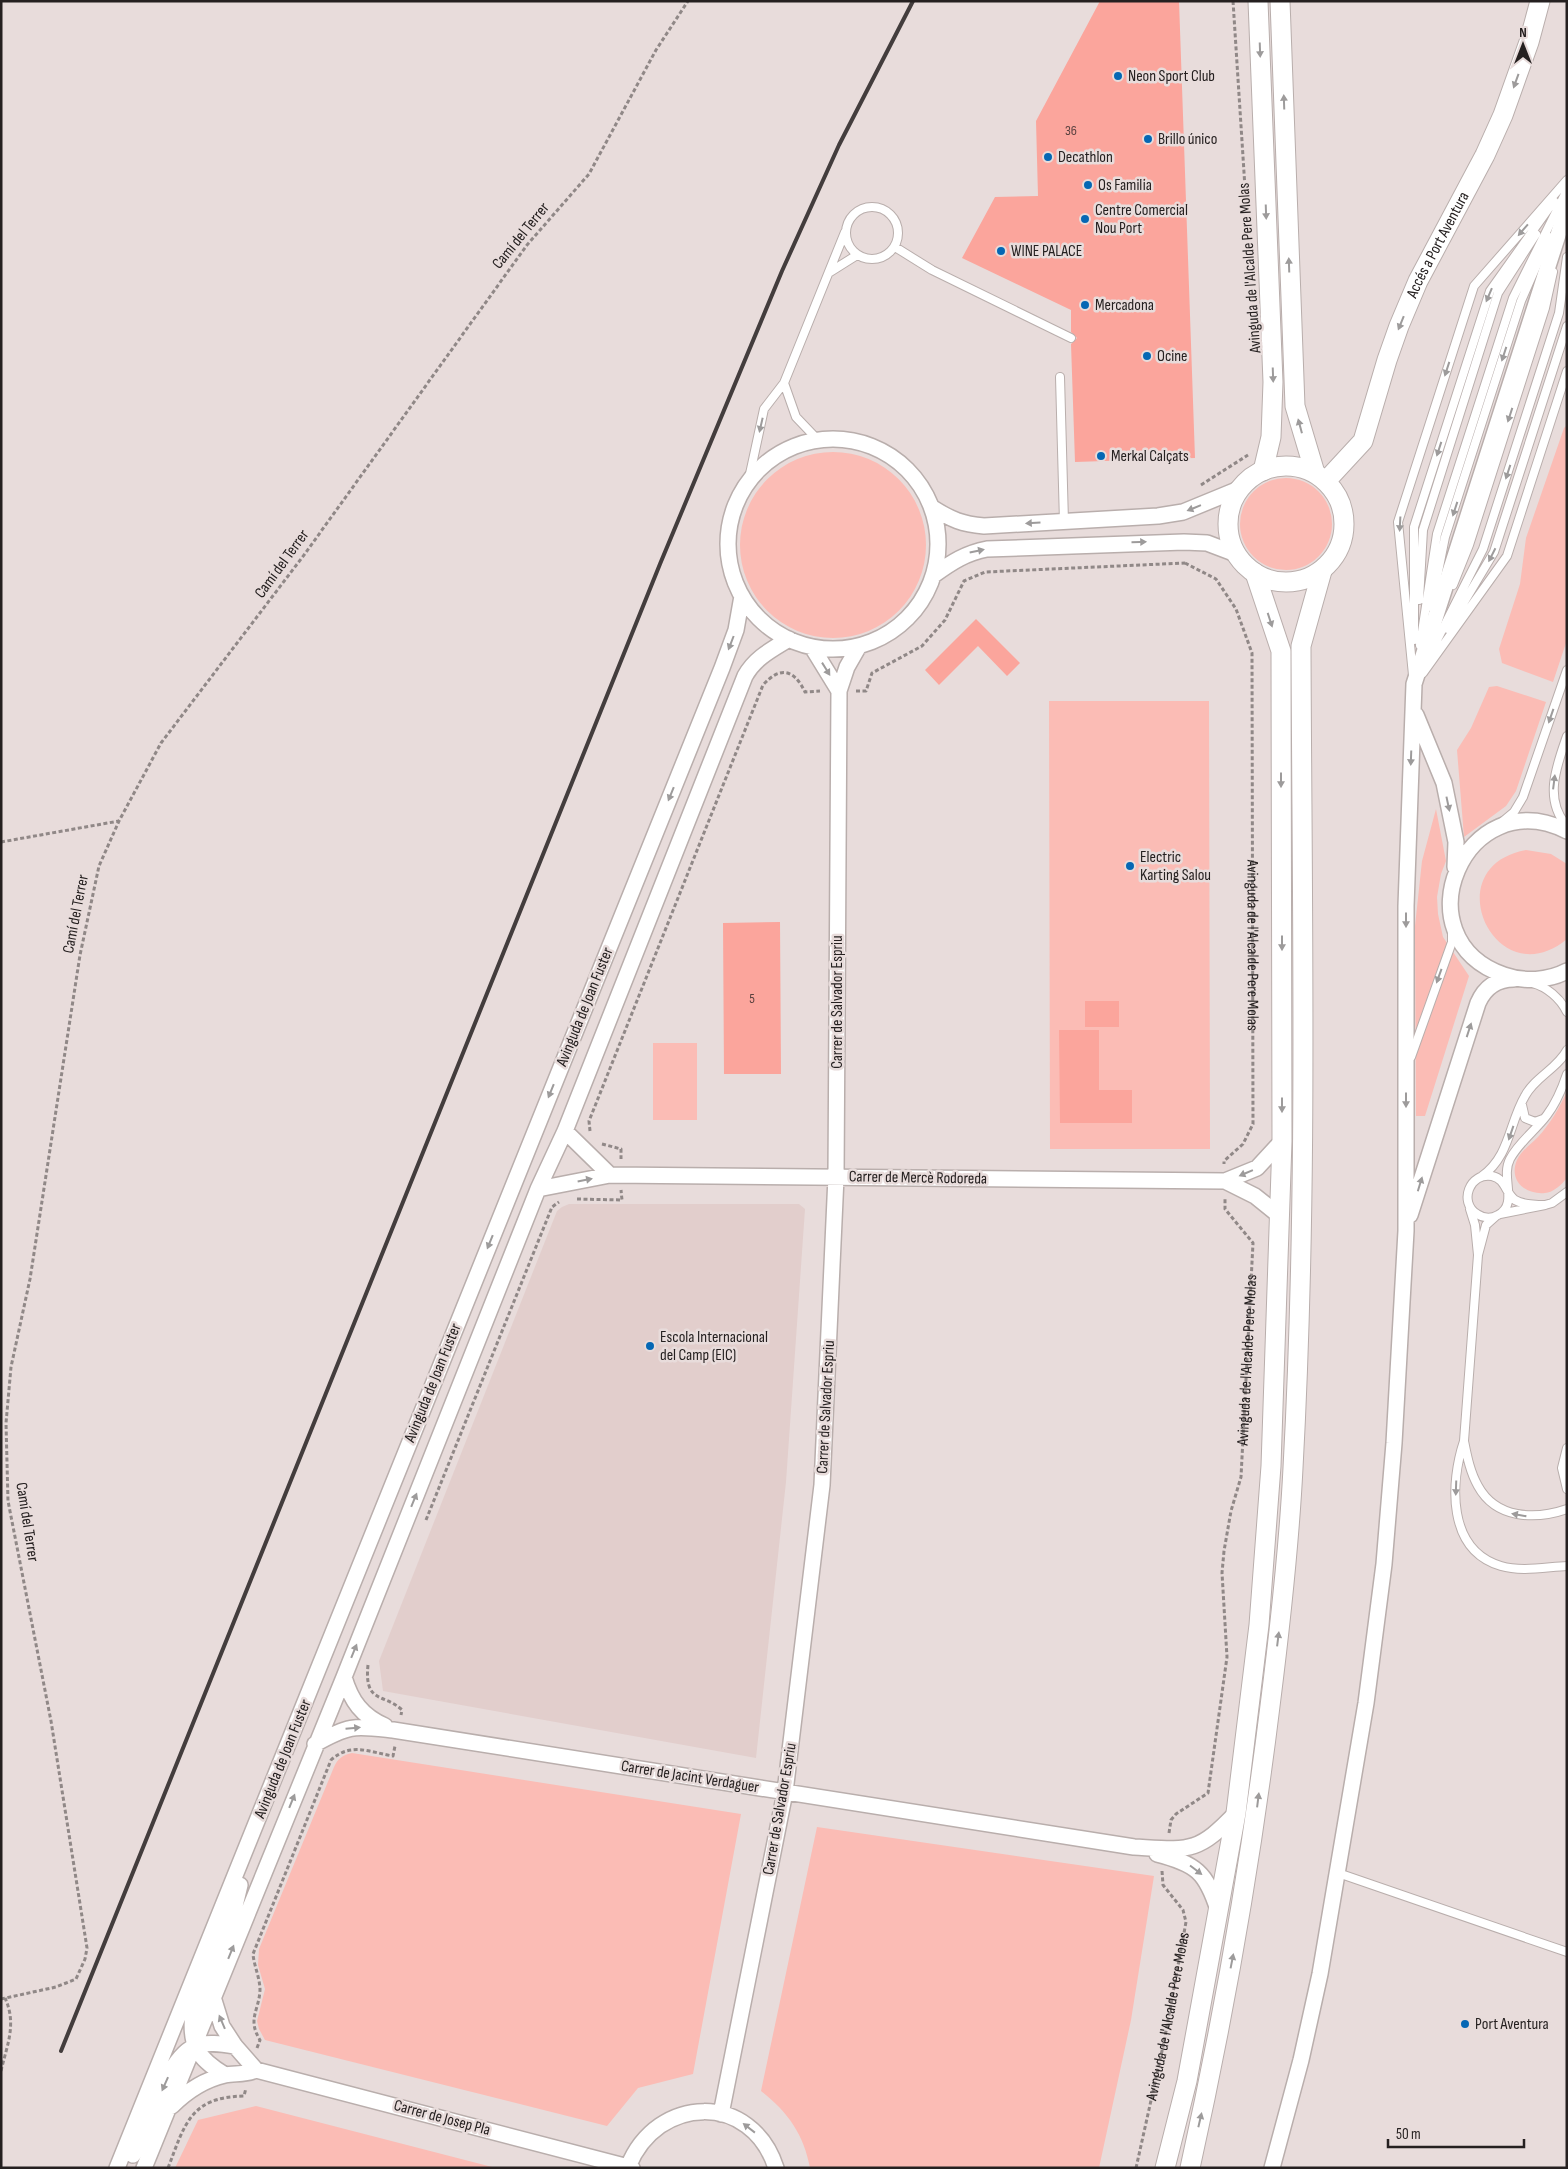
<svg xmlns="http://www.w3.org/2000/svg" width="1568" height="2169" font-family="'Sofia Sans Condensed',sans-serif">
	<rect width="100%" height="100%" fill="#e8dcdb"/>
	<path fill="#e2cecc" d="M569 1204H799L805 1209 786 1482 756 1758 383 1691 379 1661 557 1211 562 1207Z"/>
	<path fill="#fbbcb5" d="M1567 425V640L1553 682 1502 663 1499 649 1520 584 1526 538 1564 428Z
		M740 545a93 93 0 1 1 186 0a93 93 0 1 1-186 0Z
		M1240 524a46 46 0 1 1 92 0a46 46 0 1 1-92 0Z
		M1497 686 1546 702 1516 791 1506 806 1464 837 1457 750 1471 728 1489 687Z
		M1049 701H1209L1210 1149H1050Z
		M1436 809 1446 861 1441 874 1437 897 1438 914 1443 937 1469 976 1425 1116H1416L1415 926 1422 861Z
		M1526 850 1551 854 1567 864V939C1496 998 1434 867 1526 850Z
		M653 1043H697V1120H653Z
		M1567 1091V1178C1562 1184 1553 1193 1545 1193 1526 1195 1508 1181 1517 1160 1521 1151 1531 1144 1538 1137 1550 1124 1560 1107 1567 1091Z
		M352 1753 741 1814 693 2074 638 2088 607 2126 265 2040 259 2029 257 2021 265 1989 258 1965 259 1949 334 1767C338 1758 343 1755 352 1753Z
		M817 1827 1154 1876 1131 2020 1099 2168H810C804 2135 788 2112 761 2091Z
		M256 2106 496 2168H175L198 2120Z"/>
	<path fill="#fba59c" d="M1100 1H1179L1195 458 1075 462 1071 344 1077 338 1071 332V310L962 258 995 197 1038 196 1036 121Z
		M976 619 1020 663 1007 676 978 646 939 685 925 670Z
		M780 922 781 1074H724L723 923Z
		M1085 1001H1119V1027H1085Z
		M1059 1030H1099V1090H1132V1123H1060Z"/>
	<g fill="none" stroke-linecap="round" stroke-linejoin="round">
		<g stroke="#b9aeac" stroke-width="10">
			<path id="service" d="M846 233a26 26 0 1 1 52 0a26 26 0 1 1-52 0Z
				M895 247 932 270 1071 338
				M830 272 857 255
				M1060 377 1064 522
				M784 383 796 417 818 440
				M748 483 764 409 784 383 845 232
				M1453 585 1469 545 1545 308 1553 272
				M1419 600 1423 530 1498 293 1536 234
				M1431 607 1445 537 1521 301 1549 237
				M1448 629 1494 552 1567 326
				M1414 640V527L1490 291 1554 201
				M1420 645 1437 534 1513 298 1567 190
				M1430 654 1483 549 1559 313 1567 257
				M1423 673 1507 556 1567 371
				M1413 675 1398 522 1474 286 1567 180
				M1567 736C1557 765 1543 799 1567 826
				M1502 822 1514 812 1523 797 1567 670
				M1532 983C1547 987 1560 998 1567 1012
				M1411 1057 1452 942V931
				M1522 1105 1525 1118 1535 1122 1543 1119
				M1482 1176C1510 1156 1509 1123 1525 1096 1535 1077 1557 1069 1567 1050
				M1545 1205 1552 1203 1567 1192
				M1470 1209 1475 1225 1478 1255 1486 1225 1496 1216
				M1500 1214 1545 1205C1536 1205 1523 1205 1515 1200 1505 1193 1506 1179 1492 1176 1470 1172 1458 1202 1477 1214 1483 1218 1491 1219 1498 1215 1519 1204 1500 1178 1510 1159 1519 1142 1536 1130 1547 1115 1556 1103 1562 1089 1567 1074
				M1478 1255 1464 1441C1450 1483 1447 1550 1501 1566 1521 1572 1546 1567 1567 1566
				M1464 1441C1467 1456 1470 1472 1478 1486 1496 1519 1535 1520 1567 1509
				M1567 1448 1562 1468 1567 1489
				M1338 1873 1567 1952"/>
		</g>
		<g stroke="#b9aeac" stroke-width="18">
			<path id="minor" d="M728 544a105 105 0 1 1 210 0a105 105 0 1 1-210 0Z
				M933 508C952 520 962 524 984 526L1158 516 1183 512 1239 489
				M934 575C952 562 966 553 987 549L1184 542 1207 543 1236 554
				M812 647 839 691
				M1416 715 1444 783 1456 842 1455 867
				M1567 831C1465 780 1398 938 1504 975 1524 982 1548 981 1567 971
				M610 1175 1225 1181
				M538 1189 610 1175 565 1131
				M1410 1215 1478 1003C1485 987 1497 979 1514 979
				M1280 1216 1255 1196 1225 1181 1257 1168 1282 1141
				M344 1677C351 1701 362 1716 385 1726
				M315 1744C350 1724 355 1726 393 1730L1134 1847C1189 1850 1197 1854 1236 1813
				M1157 1854C1196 1864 1206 1872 1218 1910
				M213 1997 222 2026 235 2046 256 2070
				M225 2075C197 2058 189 2045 193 2012L234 1910 240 1885
				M172 2106C187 2091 203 2080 225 2075 235 2073 246 2075 256 2070L632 2168
				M721 2114 785 1792 822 1485 836 1177 839 691 847 667 859 646
				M133 2155C147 2128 166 2060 193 2047 205 2041 223 2044 235 2046
				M628 2167C657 2094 752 2092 776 2168
				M117 2168 722 668 736 630 742 596
				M144 2168 344 1677 538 1189 565 1131 745 676C755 658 771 650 789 639
				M1272 2168 1301 2060 1320 1974 1366 1703 1384 1564 1394 1443 1406 1231V906L1414 684 1567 207"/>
		</g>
		<g stroke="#b9aeac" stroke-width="21">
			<g id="tertiary">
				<path d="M1258 1 1273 382 1271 437 1263 471"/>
				<path d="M1280 1 1295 406 1315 473"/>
				<circle cx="1286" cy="524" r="58"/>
				<path id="s4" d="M1326 481 1363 441 1387 360 1399 326 1418 281 1485 155 1503 115 1529 42 1540 1"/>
				<path d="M1165 2168 1187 2081 1236 1813 1259 1625 1271 1466 1282 1141 1281 651 1255 573"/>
				<path d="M1190 2168C1224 2015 1251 1861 1270 1706 1280 1627 1289 1548 1293 1468 1308 1194 1302 920 1301 646L1322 571"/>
			</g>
		</g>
		<g stroke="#908887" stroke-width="3" stroke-dasharray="4 2.5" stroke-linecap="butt">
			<path d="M1233 1 1245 188"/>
			<path d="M1201 485 1248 455"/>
			<path id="s1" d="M1185 563 1216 579 1236 609 1252 653 1253 1124 1243 1144 1224 1161V1164"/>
			<path d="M856 691H866L872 673 922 646 945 620 964 581 985 572 1185 563"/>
			<path d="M1 842 119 821"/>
			<path d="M590 1131 589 1121 763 685C780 666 794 669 805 692L820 691"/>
			<path d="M602 1144 621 1149V1159"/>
			<path d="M577 1199 622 1200 621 1190"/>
			<path d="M426 1520 552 1207 559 1202"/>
			<path d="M368 1665C364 1704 384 1693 402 1710L401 1715"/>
			<path id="s2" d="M1169 1833 1171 1820 1176 1814 1208 1793 1227 1657 1222 1573 1224 1551 1231 1511 1241 1477 1253 1243 1225 1209V1198"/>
			<path d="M1 1999 56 1987 76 1979 85 1959 87 1948 51 1721 8 1501 6 1423 11 1367 30 1279 80 955 99 866 119 821 161 743 304 555 527 245 589 174 656 50 688 1"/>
			<path d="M257 2048 260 2040C247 2019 259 2011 260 1990 260 1978 254 1966 253 1954L331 1760C351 1742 369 1752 393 1756L395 1746"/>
			<path d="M1 2071C7 2045 17 2024 5 1998"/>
			<path d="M168 2168C185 2124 190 2097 244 2096L246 2088"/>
			<path id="s3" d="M1136 2168 1164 2042 1186 1922 1183 1910 1163 1885 1162 1871"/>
		</g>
		<use href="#service" stroke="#fff" stroke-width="8"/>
		<use href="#minor" stroke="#fff" stroke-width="15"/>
		<use href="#tertiary" stroke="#fff" stroke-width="19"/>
		<path stroke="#433d3d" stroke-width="4" d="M61 2051 660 564 782 271 839 145 913 1"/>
	</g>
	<defs><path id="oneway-solid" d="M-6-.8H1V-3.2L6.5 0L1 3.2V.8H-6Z" transform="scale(1.25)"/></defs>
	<g fill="#9d9b9b">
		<use href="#oneway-solid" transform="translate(1260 50) rotate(88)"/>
		<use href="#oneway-solid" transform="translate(1516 81) rotate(110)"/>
		<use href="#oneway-solid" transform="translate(1284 102) rotate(-92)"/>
		<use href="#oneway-solid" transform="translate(1266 212) rotate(88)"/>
		<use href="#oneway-solid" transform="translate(1523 230) rotate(131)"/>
		<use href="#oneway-solid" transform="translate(1289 265) rotate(-92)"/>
		<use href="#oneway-solid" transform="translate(1489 295) rotate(113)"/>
		<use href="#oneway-solid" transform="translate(1401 323) rotate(112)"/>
		<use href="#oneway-solid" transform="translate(1504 354) rotate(108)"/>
		<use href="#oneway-solid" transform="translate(1447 369) rotate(108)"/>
		<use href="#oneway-solid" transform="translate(1273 375) rotate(88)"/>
		<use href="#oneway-solid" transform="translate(1510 415) rotate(108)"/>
		<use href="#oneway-solid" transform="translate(761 425) rotate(103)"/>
		<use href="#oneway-solid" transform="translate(1300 426) rotate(-105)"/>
		<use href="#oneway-solid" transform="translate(1439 449) rotate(108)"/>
		<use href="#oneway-solid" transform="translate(1508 472) rotate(108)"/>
		<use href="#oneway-solid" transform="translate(1194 508) rotate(158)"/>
		<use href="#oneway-solid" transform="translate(1455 509) rotate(108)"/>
		<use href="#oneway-solid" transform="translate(1033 523) rotate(177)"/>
		<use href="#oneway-solid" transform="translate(1400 524) rotate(93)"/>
		<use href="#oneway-solid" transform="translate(1139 542) rotate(-2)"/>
		<use href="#oneway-solid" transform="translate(977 551) rotate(-12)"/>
		<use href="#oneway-solid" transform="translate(1492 555) rotate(117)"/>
		<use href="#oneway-solid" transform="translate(1270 620) rotate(72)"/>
		<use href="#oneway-solid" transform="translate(731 643) rotate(111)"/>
		<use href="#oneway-solid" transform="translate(826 669) rotate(58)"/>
		<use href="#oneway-solid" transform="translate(1551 716) rotate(109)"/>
		<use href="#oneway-solid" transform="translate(1411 758) rotate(92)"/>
		<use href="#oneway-solid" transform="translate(1281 780) rotate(90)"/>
		<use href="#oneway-solid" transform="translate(1554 782) rotate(-83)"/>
		<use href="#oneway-solid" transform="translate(671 794) rotate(112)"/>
		<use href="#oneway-solid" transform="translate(1448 804) rotate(78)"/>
		<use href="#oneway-solid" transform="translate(1406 920) rotate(90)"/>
		<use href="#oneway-solid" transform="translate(1282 943) rotate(90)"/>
		<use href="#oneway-solid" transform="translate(1439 976) rotate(110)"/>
		<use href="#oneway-solid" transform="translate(1469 1030) rotate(-72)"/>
		<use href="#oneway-solid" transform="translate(551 1091) rotate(112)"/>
		<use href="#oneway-solid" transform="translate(1406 1100) rotate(90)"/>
		<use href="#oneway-solid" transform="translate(1282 1105) rotate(90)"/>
		<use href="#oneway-solid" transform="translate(1511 1133) rotate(109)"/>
		<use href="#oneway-solid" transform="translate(1246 1173) rotate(157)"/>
		<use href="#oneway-solid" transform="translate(585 1180) rotate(-11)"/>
		<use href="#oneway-solid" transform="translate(1420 1184) rotate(-73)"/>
		<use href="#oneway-solid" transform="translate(490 1242) rotate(112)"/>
		<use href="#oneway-solid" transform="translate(1456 1488) rotate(92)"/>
		<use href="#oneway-solid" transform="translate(414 1500) rotate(-68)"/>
		<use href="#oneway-solid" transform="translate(1519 1515) rotate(-170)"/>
		<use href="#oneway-solid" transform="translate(1278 1639) rotate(-83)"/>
		<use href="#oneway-solid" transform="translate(354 1651) rotate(-68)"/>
		<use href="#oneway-solid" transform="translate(353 1728) rotate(-5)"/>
		<use href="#oneway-solid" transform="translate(1258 1800) rotate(-83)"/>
		<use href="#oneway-solid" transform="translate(292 1801) rotate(-68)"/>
		<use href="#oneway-solid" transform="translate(1196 1870) rotate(37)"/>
		<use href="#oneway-solid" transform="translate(231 1952) rotate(-68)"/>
		<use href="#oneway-solid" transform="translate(1232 1961) rotate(-79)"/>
		<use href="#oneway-solid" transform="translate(222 2022) rotate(-113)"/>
		<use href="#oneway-solid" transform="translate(165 2084) rotate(114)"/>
		<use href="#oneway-solid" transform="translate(1200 2120) rotate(-77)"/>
		<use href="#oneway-solid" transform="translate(749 2128) rotate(-142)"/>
	</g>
	<g fill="#0567b4" stroke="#e8dcdb" stroke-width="2">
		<circle cx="1118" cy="76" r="5"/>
		<circle cx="1148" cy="139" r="5"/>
		<circle cx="1048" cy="157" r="5"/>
		<circle cx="1088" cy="185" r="5"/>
		<circle cx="1085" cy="219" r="5"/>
		<circle cx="1001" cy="251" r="5"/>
		<circle cx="1085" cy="305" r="5"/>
		<circle cx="1147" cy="356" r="5"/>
		<circle cx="1101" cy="456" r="5"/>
		<circle cx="1130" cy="866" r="5"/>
		<circle cx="650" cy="1346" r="5"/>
		<circle cx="1465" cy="2024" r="5"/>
	</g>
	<g text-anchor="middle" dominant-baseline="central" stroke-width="5" stroke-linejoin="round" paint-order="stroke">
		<g font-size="14" fill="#5a413f">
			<text x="1071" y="130">36</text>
			<text x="752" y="998">5</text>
		</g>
		<g font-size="16" fill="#252020" stroke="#e8dcdb" text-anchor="start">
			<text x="1128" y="76">Neon Sport Club</text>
			<text x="1158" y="139">Brillo único</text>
			<text x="1058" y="157">Decathlon</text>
			<text x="1098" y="185">Os Familia</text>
			<text x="1095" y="210">Centre Comercial<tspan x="1095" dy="18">Nou Port</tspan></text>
			<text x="1011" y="251">WINE PALACE</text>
			<text x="1095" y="305">Mercadona</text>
			<text x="1157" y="356">Ocine</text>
			<text x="1111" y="456">Merkal Calçats</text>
			<text x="1140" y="857">Electric<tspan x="1140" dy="18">Karting Salou</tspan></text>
			<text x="660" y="1337">Escola Internacional<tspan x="660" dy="18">del Camp (EIC)</tspan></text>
			<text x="1475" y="2024">Port Aventura</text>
		</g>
		<g font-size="16" fill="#252020" stroke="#e8dcdb">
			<text transform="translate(521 236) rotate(-51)">Camí del Terrer</text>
			<text stroke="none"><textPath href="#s4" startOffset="265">Accés a Port Aventura</textPath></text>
			<text transform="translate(1250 268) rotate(-94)">Avinguda de l'Alcalde Pere Molas</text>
			<text transform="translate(282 564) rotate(-54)">Camí del Terrer</text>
			<text transform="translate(76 914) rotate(-79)">Camí del Terrer</text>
			<text stroke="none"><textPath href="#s1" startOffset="410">Avinguda de l'Alcalde Pere Molas</textPath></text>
			<text transform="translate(837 1002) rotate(-90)">Carrer de Salvador Espriu</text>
			<text transform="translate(585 1007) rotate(-68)">Avinguda de Joan Fuster</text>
			<text transform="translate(918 1178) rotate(1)">Carrer de Mercè Rodoreda</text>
			<text stroke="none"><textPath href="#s2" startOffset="496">Avinguda de l'Alcalde Pere Molas</textPath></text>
			<text transform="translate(433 1383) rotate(-68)">Avinguda de Joan Fuster</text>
			<text transform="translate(826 1407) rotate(-87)">Carrer de Salvador Espriu</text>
			<text transform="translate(27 1522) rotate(81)">Camí del Terrer</text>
			<text transform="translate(283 1759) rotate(-68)">Avinguda de Joan Fuster</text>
			<text transform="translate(690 1777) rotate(9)">Carrer de Jacint Verdaguer</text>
			<text transform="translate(780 1809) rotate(-80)">Carrer de Salvador Espriu</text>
			<text stroke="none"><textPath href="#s3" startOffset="155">Avinguda de l'Alcalde Pere Molas</textPath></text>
			<text transform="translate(442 2118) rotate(15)">Carrer de Josep Pla</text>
		</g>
	</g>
	<rect width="1568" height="2169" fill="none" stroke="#252020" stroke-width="5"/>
	<g transform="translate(1523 45)" stroke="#e8dcdb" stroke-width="4" paint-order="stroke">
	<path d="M0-4L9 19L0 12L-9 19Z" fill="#252020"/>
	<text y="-8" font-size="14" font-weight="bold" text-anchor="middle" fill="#252020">N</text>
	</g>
	<path d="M1388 2139v8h136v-8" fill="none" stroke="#252020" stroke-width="2.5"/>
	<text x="1396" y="2139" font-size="15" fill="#252020" stroke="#e8dcdb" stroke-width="4" paint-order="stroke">50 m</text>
</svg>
